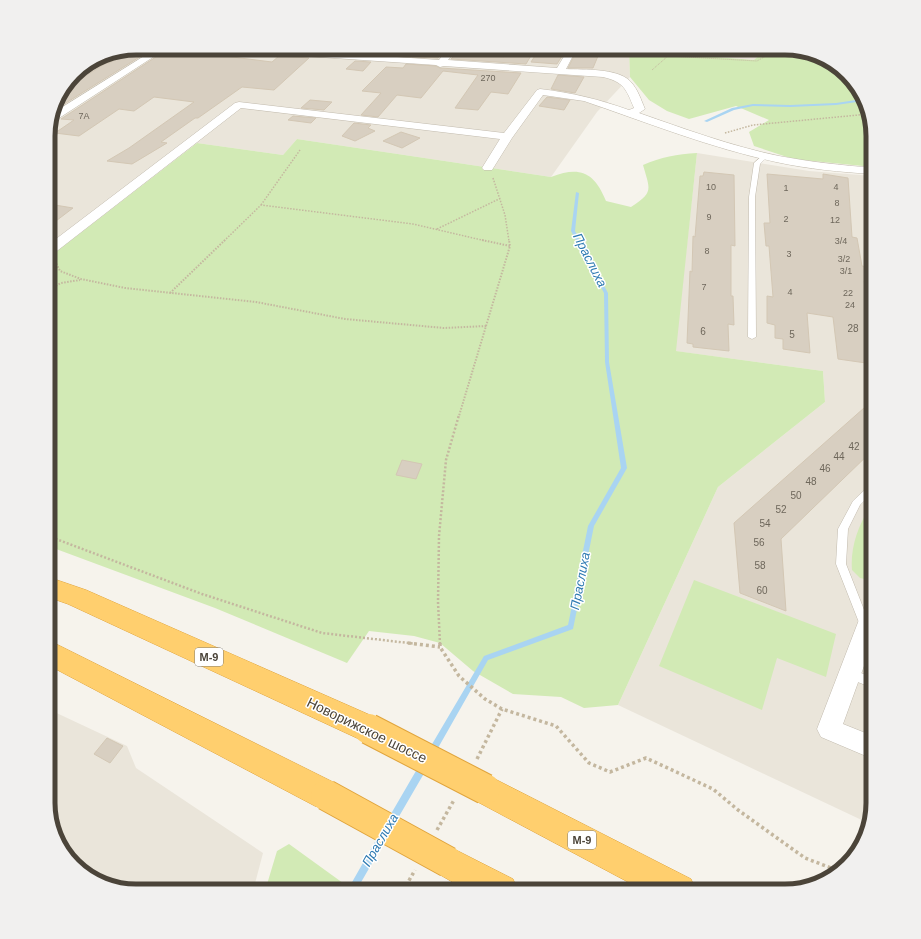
<svg xmlns="http://www.w3.org/2000/svg" width="921" height="939" font-family="Helvetica,sans-serif">
	<rect width="100%" height="100%" fill="#f6f3ec"/>
	<path fill="#eae5da" d="M136 48H768L755 60 629 50 630 77 597 112 551 177 297 139 283 155 197 143 48 258V130L57 97 78 70 103 55Z
		M697 153 809 171 873 176V803L868 823 618 705 718 487 825 402 823 371 675 351Z
		M48 709 127 746 136 768 263 853 253 891H136L97 882 70 861 55 836 48 803Z"/>
	<path fill="#d2eab5" d="M768 48C807 48 839 56 859 92 862 97 867 103 868 108 874 127 873 148 873 167L793 159 754 146 749 132 769 120 736 106 689 119 667 111 649 100 630 77 629 50 754 60Z
		M297 139 551 177C580 166 594 172 606 201L631 207C654 192 650 190 643 165 661 157 677 154 697 153L676 351 823 371 825 402 718 487 618 705 584 708 561 697 513 694 473 671 440 643 414 636 369 631 347 663 215 608 48 546V258L197 143 283 155Z
		M873 503V581L860 578 852 570C850 547 859 522 873 503Z
		M694 580 836 634 826 677 777 658 762 710 659 666Z
		M289 844 354 891H265L277 851Z"/>
	<g fill="none" stroke-linecap="round" stroke-linejoin="round">
		<path fill="#a9d4f2" fill-rule="evenodd" d="M863 99 864 101 836 105 790 107 753 106 734 110 707 122 704 121 732 108 753 104 790 105 836 103Z
			M576 192 579 193 575 231 608 293 609 362 627 468 594 526 573 629 488 660 434 755 431 757 428 755 427 753 428 751 484 656 568 625 588 526 621 468 605 362 604 293 571 231Z
			M423 763 426 764 427 767 426 770 394 825 391 826 388 825 387 822 388 819 420 764Z
			M383 832 386 833 387 836 386 839 356 891H347L380 833Z"/>
	</g>
	<path fill="#d8cfc1" stroke="#d3c7b4" d="M137 48H154L53 111 57 97 62 91 106 63H109Z
		M367 48H384L379 54 362 53Z
		M540 48H567L557 64 531 62Z
		M578 48H600L596 55 598 56 593 68H568Z
		M168 49 272 62 279 56 309 58 274 90 242 87 198 118H195L161 142 167 143 132 164 107 161 129 148 194 102 154 97 134 111 119 109 79 136 55 133 74 120 61 119Z
		M508 51 532 54 526 64 451 59 457 53 504 57Z
		M424 52 442 53 438 58 412 57 416 53H422Z
		M355 61 371 62 363 71 346 69Z
		M406 64 436 66 440 68 521 73 508 94 491 92 478 110 455 108 478 75 443 71 421 98 397 95 378 117 361 115 381 93 362 91 386 67 403 68Z
		M558 75 584 77 575 93 551 89Z
		M547 97 570 100 564 110 539 106Z
		M310 100 332 102 324 110 301 108Z
		M293 116 316 118 311 123 288 120Z
		M354 123 371 125 368 128 375 131 355 141 342 136Z
		M401 132 420 138 402 148 383 141Z
		M704 172 734 175 735 246 731 245V296H733L734 325 728 324 729 351 693 347V344L687 343 690 271 692 272 693 236 695 237 700 176H703Z
		M767 174 823 179V174L848 178 852 237 857 238 862 266 867 267 869 281H864L873 336V364L838 359 833 317 807 313 810 353 783 349V339L775 338V325L767 323V296L773 297 769 246H766L764 223H770Z
		M55 205 73 208 48 227V210Z
		M873 400V450L781 539 786 611 740 593 734 523Z
		M402 460 422 464 416 479 396 475Z
		M107 738 123 746 110 763 94 754Z"/>
	<g fill="none" stroke-linecap="round" stroke-linejoin="round">
		<g stroke="#c2bbae" stroke-width="1">
			<path id="service" d="M763 155 768 156 760 164 755 197 756 337 752 339 748 337 749 197 754 163Z
				M873 484V492L860 505 848 529 846 564 870 625 869 628 865 629 861 628 860 625 836 564 838 529 853 501 870 485Z
				M849 668 873 678V688L845 677 843 673 845 669Z"/>
		</g>
		<g stroke="#c2bbae" stroke-width="1">
			<path id="minor" d="M157 48H167L56 120 51 121 53 113Z
				M227 48H269L439 60 448 48H457L448 60 557 68 569 48H577L566 69C584 70 617 68 630 81 638 89 641 100 645 109L639 113C685 129 731 146 779 156 810 162 841 165 873 168V174C841 172 808 169 776 162 711 148 648 123 584 101L543 95 512 138 492 170H484L482 168 500 139 241 108 53 254 48 255V245L235 103 239 102 504 133 537 90 540 89C573 93 598 99 629 110L634 108C626 89 624 82 603 77L444 66 440 67 436 65 231 51Z
				M873 186V200L869 199C866 195 866 191 869 187Z
				M873 603V641L843 724 873 736V759L821 737 817 729 862 612 866 606Z"/>
		</g>
		<g stroke="#e0a43c" stroke-width="1">
			<path id="motorway" d="M48 577 86 590 379 719 383 729 379 739 369 742 359 739 68 604 48 597Z
				M48 640 337 784 341 795 337 806 326 810 315 806 48 665Z
				M485 774 691 879 696 891H645L474 800 470 789 474 778Z
				M448 846 513 879 518 891H468L437 873 432 862 437 851Z"/>
		</g>
		<path stroke="#c4b79f" stroke-width="1" stroke-dasharray="1 1" stroke-linecap="butt" d="M652 70 668 56 757 61 780 48"/>
		<path stroke="#c4b79f" stroke-width="1.5" stroke-dasharray="1.5 1.5" stroke-linecap="butt" d="M725 133 753 125 869 114
			M493 178 505 215 509 241
			M261 205 300 150
			M437 229 501 198
			M224 241 261 205 413 224 486 241"/>
		<path stroke="#c4b79f" stroke-width="2" stroke-dasharray="1.5 1.5" stroke-linecap="butt" d="M482 240 510 246
			M55 261 60 271 81 279 125 288 256 302 345 319 444 328 486 326 459 416
			M48 290 61 283 80 280
			M170 293 225 240
			M486 326 510 246 509 240"/>
		<path stroke="#c4b79f" stroke-width="2.5" stroke-dasharray="2 2" stroke-linecap="butt" d="M48 536 202 594 322 633 417 644
			M440 644 438 602 439 536 446 460 459 415"/>
		<path stroke="#c4b79f" stroke-width="3.5" stroke-dasharray="3 3" stroke-linecap="butt" d="M408 643 440 647
			M440 643V647L459 676 485 699 502 709 556 726 589 763 610 772 646 758 713 789 738 810 805 858 839 871
			M477 759 502 709
			M437 830 454 800
			M403 891 415 870"/>
		<use href="#service" fill="#fff" fill-rule="evenodd"/>
		<use href="#minor" fill="#fff" fill-rule="evenodd"/>
		<use href="#motorway" fill="#ffcf6e" fill-rule="evenodd"/>
		<g stroke="#e0a43c" stroke-width="32" stroke-linecap="butt">
			<path id="motorway-bridge" d="M369 729 485 789
				M326 795 448 862"/>
		</g>
		<use href="#motorway-bridge" stroke="#ffcf6e" stroke-width="30"/>
	</g>
	<g text-anchor="middle" dominant-baseline="central" stroke-width="3" stroke-linejoin="round" paint-order="stroke">
		<g font-size="9" fill="#6e675b">
			<text x="488" y="78">270</text>
			<text x="84" y="116">7А</text>
			<text x="711" y="187">10</text>
			<text x="836" y="187">4</text>
			<text x="786" y="188">1</text>
			<text x="837" y="203">8</text>
			<text x="709" y="217">9</text>
			<text x="786" y="219">2</text>
			<text x="835" y="220">12</text>
			<text x="841" y="241">3/4</text>
			<text x="707" y="251">8</text>
			<text x="789" y="254">3</text>
			<text x="844" y="259">3/2</text>
			<text x="846" y="271">3/1</text>
			<text x="704" y="287">7</text>
			<text x="790" y="292">4</text>
			<text x="848" y="293">22</text>
			<text x="850" y="305">24</text>
		</g>
		<g font-size="10" fill="#6e675b">
			<text x="853" y="328">28</text>
			<text x="703" y="331">6</text>
			<text x="792" y="334">5</text>
			<text x="854" y="446">42</text>
			<text x="839" y="456">44</text>
			<text x="825" y="468">46</text>
			<text x="811" y="481">48</text>
			<text x="796" y="495">50</text>
			<text x="781" y="509">52</text>
			<text x="765" y="523">54</text>
			<text x="759" y="542">56</text>
			<text x="760" y="565">58</text>
			<text x="762" y="590">60</text>
		</g>
		<g fill="#fff" stroke="#817c74" stroke-width="1">
			<rect x="195" y="648" width="28" height="18" rx="3"/>
			<rect x="568" y="831" width="28" height="18" rx="3"/>
		</g>
		<g font-size="11" font-weight="bold" fill="#4b4439">
			<text x="209" y="657">М-9</text>
			<text x="582" y="840">М-9</text>
		</g>
		<g font-size="13" font-style="italic" fill="#2e7ab2" stroke="#fff">
			<text transform="translate(590 260) rotate(63)">Праслиха</text>
			<text transform="translate(580 581) rotate(-79)">Праслиха</text>
			<text transform="translate(380 840) rotate(-60)">Праслиха</text>
		</g>
		<g font-size="14" fill="#4b4439" stroke="#fff">
			<text transform="translate(367 730) rotate(26)">Новорижское шоссе</text>
		</g>
	</g>
	<path d="M0 0H921V939H0ZM136 55H785A81 81 0 0 1 866 136V803A81 81 0 0 1 785 884H136A81 81 0 0 1 55 803V136A81 81 0 0 1 136 55Z" fill="#f1f0ef" fill-rule="evenodd"/>
	<path fill="none" stroke="#4b4439" stroke-width="5" d="M136 55H785A81 81 0 0 1 866 136V803A81 81 0 0 1 785 884H136A81 81 0 0 1 55 803V136A81 81 0 0 1 136 55Z"/>
</svg>
